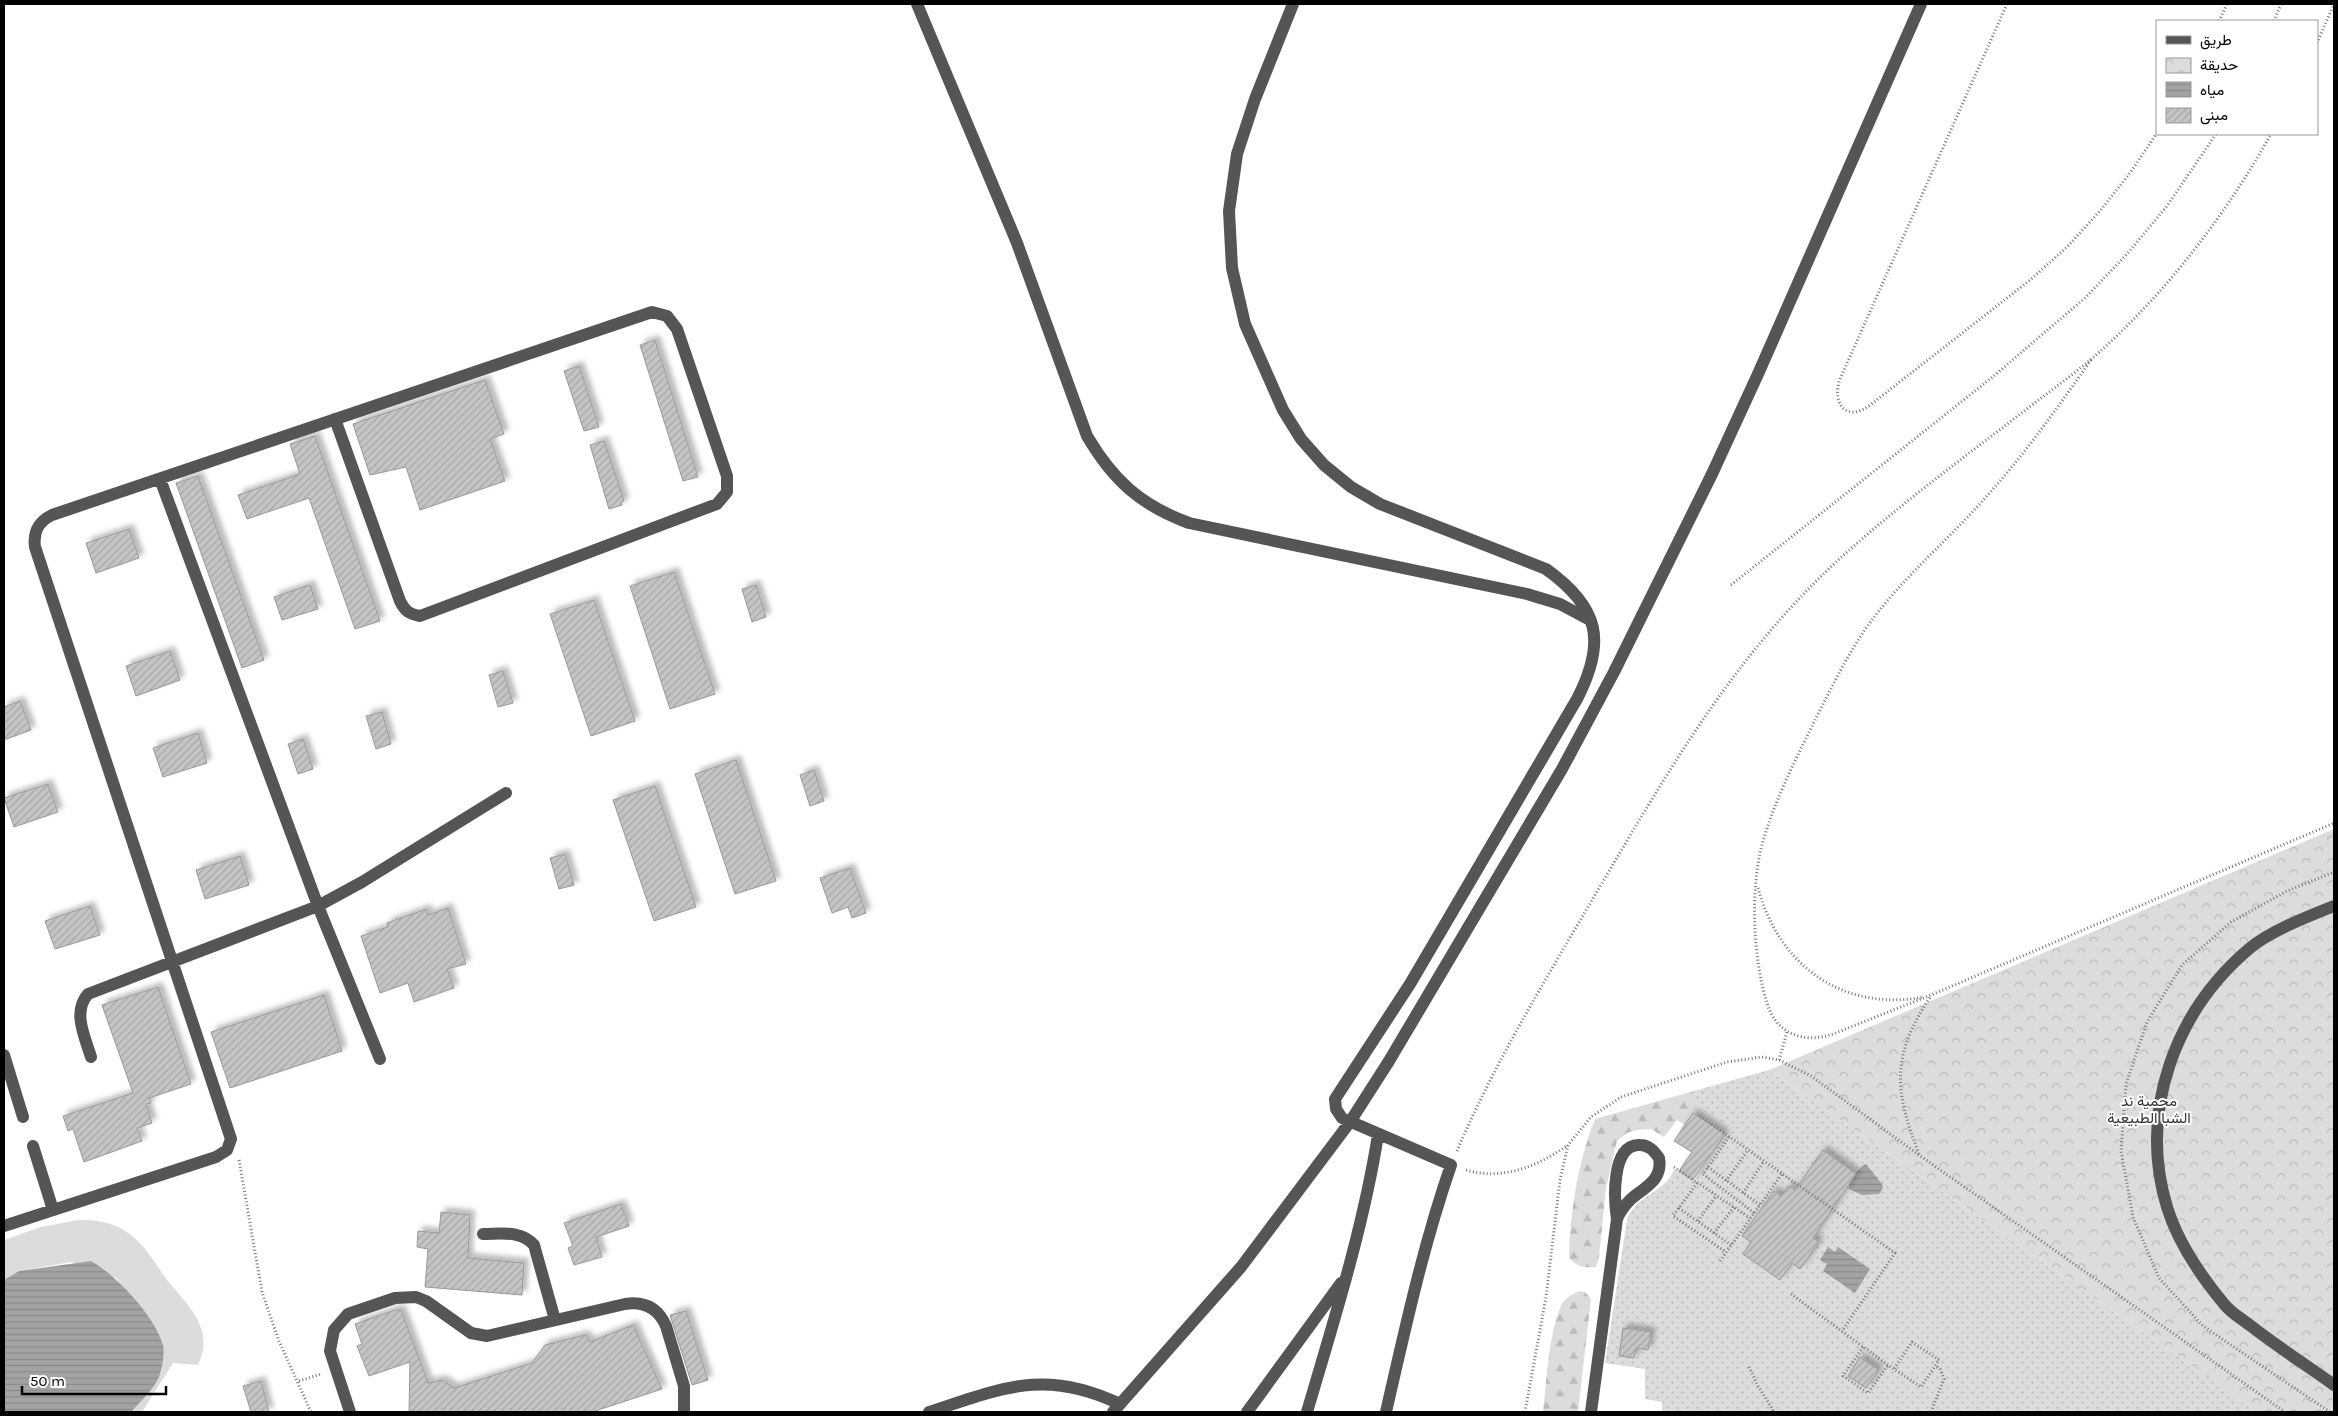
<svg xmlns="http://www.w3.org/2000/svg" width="2338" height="1416" font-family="Karla,Vazirmatn,sans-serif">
	<defs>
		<pattern id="grass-dots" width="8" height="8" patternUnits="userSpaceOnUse" patternTransform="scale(1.25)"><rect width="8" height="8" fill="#dcdcdc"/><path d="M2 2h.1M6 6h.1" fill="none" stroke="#bbb" stroke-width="1.8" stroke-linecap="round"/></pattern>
		<pattern id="forest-firs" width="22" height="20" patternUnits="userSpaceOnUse" patternTransform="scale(1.25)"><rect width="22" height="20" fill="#dcdcdc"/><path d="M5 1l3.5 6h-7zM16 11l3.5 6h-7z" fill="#bbb"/></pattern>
		<pattern id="park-crowns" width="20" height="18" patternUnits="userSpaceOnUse" patternTransform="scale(1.25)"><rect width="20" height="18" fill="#dcdcdc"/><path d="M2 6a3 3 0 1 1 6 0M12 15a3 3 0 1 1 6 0" fill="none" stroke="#bbb"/></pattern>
		<pattern id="water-rules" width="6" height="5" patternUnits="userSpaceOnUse" patternTransform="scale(1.25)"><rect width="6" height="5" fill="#a3a3a3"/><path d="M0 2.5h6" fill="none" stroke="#8b8b8b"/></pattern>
		<pattern id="building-hatch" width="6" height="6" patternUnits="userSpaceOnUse" patternTransform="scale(1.25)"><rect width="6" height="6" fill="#c4c4c4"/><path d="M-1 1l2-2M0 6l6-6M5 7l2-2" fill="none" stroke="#a7a7a7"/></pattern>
		<filter id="shadow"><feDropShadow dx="4.5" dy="-4.5" stdDeviation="2.5" flood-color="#0004"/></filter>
	</defs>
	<rect width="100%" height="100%" fill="#fff"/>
	<path fill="url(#grass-dots)" d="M1769 1070 2257 1412H1662V1402L1645 1399V1369L1605 1363 1627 1220C1637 1193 1665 1194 1675 1168L1694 1181 1730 1126 1683 1094Z"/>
	<path fill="url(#forest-firs)" d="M1683 1094 1730 1125 1725 1134 1693 1113 1685 1125 1677 1120 1664 1137 1651 1129 1636 1130 1627 1133 1617 1141 1606 1188 1599 1257 1596 1267C1583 1268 1578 1267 1569 1258 1570 1211 1578 1162 1595 1119Z
		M1580 1291 1585 1292 1591 1299 1578 1412H1543C1547 1380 1548 1339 1560 1308 1563 1299 1572 1294 1580 1291Z"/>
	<path fill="url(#park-crowns)" d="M2334 829V1412H2257L1769 1070Z"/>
	<path fill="#dcdcdc" d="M78 1220C95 1220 107 1221 122 1229 145 1242 153 1262 168 1281 189 1307 215 1329 198 1365L173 1363 142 1412H131L158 1379 156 1331 116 1278 71 1262 19 1271 4 1280V1240L41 1227Z"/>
	<path fill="url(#water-rules)" d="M1866 1164 1882 1184 1883 1188 1879 1194 1862 1195 1849 1189C1848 1181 1859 1167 1866 1164Z
		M1828 1247 1835 1252 1838 1247 1870 1269 1855 1293 1823 1271 1827 1264 1820 1260Z
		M91 1261C117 1276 154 1315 163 1345 165 1354 162 1370 158 1379 152 1391 140 1402 131 1412H4V1280L19 1271Z"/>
	<path fill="url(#building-hatch)" stroke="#999" filter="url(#shadow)" d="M655 340 698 477 683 481 640 345Z
		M579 366 599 427 584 431 564 371Z
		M485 380 504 434 490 439 505 481 420 510 406 467 370 475 353 424Z
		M315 436 380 621 355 629 309 498 247 519 238 495 300 474 290 444Z
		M604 441 624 501 621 502 622 505 609 509 590 445Z
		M198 476 264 660 242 668 176 483Z
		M129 529 139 558 96 573 86 543Z
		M674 572 715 694 670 709 630 586Z
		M310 585 318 609 282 620 274 597Z
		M756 585 766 617 752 622 742 589Z
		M594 600 635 721 591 736 550 614Z
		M170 651 180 680 136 696 126 666Z
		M503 671 513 703 498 707 489 675Z
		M20 701 31 730 4 740V707Z
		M382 712 391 744 376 749 366 716Z
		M198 733 207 763 163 777 153 748Z
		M303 739 313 769 298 774 288 744Z
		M736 760 776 881 735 894 695 774Z
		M814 770 824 801 810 806 800 775Z
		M48 784 58 812 14 827 4 798Z
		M655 786 696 907 654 921 613 800Z
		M565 854 574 885 559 889 550 858Z
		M240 856 249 885 205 899 196 870Z
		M850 868 866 913 852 918 848 907 832 913 820 878Z
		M90 906 100 935 55 949 45 921Z
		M448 908 466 964 447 969 454 988 414 1002 408 983 380 993 361 936 388 927 387 923 426 909 428 915Z
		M158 987 191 1084 149 1098 151 1103 146 1104 152 1123 137 1128 142 1141 84 1162 73 1129 68 1131 63 1116 133 1093 102 1005Z
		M324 995 342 1051 230 1088 211 1032Z
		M1693 1113 1725 1134 1693 1180 1679 1171 1692 1152 1674 1141Z
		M1823 1150 1856 1174 1813 1238 1819 1242 1800 1269 1792 1263 1780 1280 1743 1254 1751 1242 1742 1236 1774 1191 1781 1196 1789 1186 1795 1190Z
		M621 1204 629 1226 596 1237 602 1257 574 1265 568 1248 573 1246 564 1223Z
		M441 1212 470 1215 468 1258 524 1263 522 1295 425 1287 428 1249 417 1247 418 1231 439 1233Z
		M395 1310H401L428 1383 442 1380 454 1388 532 1363 545 1345 585 1335 590 1342 633 1325 662 1389 592 1412H409L410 1362 369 1376 357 1346 362 1344 355 1324Z
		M686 1311 708 1380 692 1385 670 1315Z
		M1623 1328 1651 1332 1648 1350 1636 1348 1634 1358 1619 1356Z
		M1860 1357 1879 1370 1866 1388 1848 1376Z
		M261 1381 269 1412H251L243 1386Z"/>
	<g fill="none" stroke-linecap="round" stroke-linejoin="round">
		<path stroke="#777" stroke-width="3" stroke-dasharray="1 2.5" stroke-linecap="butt" d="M2007 4 1840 379C1832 403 1845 422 1869 406L2030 280 2067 247 2100 211 2130 173 2157 133
			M2219 21 2227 4
			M2274 21 2281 4
			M2317 43 2334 4
			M2091 360C2058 407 2025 454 1986 497 1950 538 1908 573 1875 616 1851 647 1834 683 1816 718 1796 759 1774 801 1762 845 1750 891 1753 958 1767 1003 1776 1034 1804 1044 1833 1034L1931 995 2334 823
			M1731 585 1995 375 2086 297 2128 253 2167 206 2216 134
			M1758 888C1779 966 1843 1012 1924 997
			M1779 1060 1787 1032
			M1700 1116 1895 1253 1842 1331
			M1729 1137 1703 1174 1754 1213
			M1457 1151C1495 1062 1546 979 1595 895 1667 773 1731 660 1835 563 1897 506 1966 456 2032 405 2053 389 2075 373 2095 356 2166 293 2225 216 2271 134
			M1919 1154C1894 1090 1891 1055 1931 996
			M239 1160 262 1292 279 1341 311 1412
			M1674 1167 1750 1218
			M1708 1167 1760 1205
			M1466 1170C1503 1181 1538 1166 1568 1145
			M1726 1181 1748 1150
			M1697 1183 1673 1216 1726 1252
			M1743 1193 1764 1161
			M1679 1208 1731 1245
			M1698 1221 1716 1196
			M1714 1233 1734 1207
			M1720 1261 1782 1174
			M1791 1294 1888 1365 1921 1387 1939 1360 1912 1342 1894 1369
			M1863 1347 1843 1376 1868 1393 1888 1365
			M1749 1367 1758 1386 1774 1412
			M299 1381 321 1374
			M1525 1412 1546 1297 1560 1180 1568 1145 1591 1117 1621 1097 1727 1062 1762 1057 1779 1060 1811 1076 1919 1155 2285 1412
			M1931 1412 1944 1379 1940 1369 1936 1366
			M2330 1412 2203 1326 2159 1278 2133 1217 2121 1151 2126 1084 2147 1022 2182 965 2231 922 2287 891 2334 872"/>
		<path stroke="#555" stroke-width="12" d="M917 4 1017 243 1087 436C1113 480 1140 505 1189 523L1527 594 1560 604 1590 620
			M1293 4 1255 99 1237 154 1229 211 1232 268 1245 324 1283 410 1301 439 1324 465 1351 487 1380 504 1546 569C1599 607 1607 641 1577 699L1410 984 1335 1099 1336 1109 1342 1118 1451 1165C1423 1246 1405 1329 1386 1412
			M160 479 318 906 380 1059
			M2334 906C2309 916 2270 931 2250 948 2175 1011 2138 1111 2167 1207 2178 1243 2200 1275 2224 1304 2231 1313 2242 1319 2251 1326 2278 1347 2306 1365 2334 1385
			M4 1055 23 1117
			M91 1057C85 1037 72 1012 88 994L318 906 362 882 506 793
			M33 1146 53 1210
			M4 1226 216 1157 227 1150 231 1139 35 547C33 532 38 522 52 515L652 312 667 316 677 329 727 476V492L717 504 420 616C409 614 405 611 400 601L335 419
			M483 1234C502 1234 521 1230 534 1245L555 1320
			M350 1412 330 1351 334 1330 348 1314 395 1298 416 1297 426 1301 471 1333 487 1336 625 1304C644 1301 658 1308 666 1326L684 1386V1412
			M929 1412C1003 1388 1045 1368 1120 1404
			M1113 1412 1241 1267 1350 1122 1389 1061 1562 769 1614 672 1712 474 1758 374 1921 4
			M1247 1412 1341 1283
			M1307 1412C1334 1320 1363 1229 1378 1135
			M1591 1412 1617 1219C1614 1200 1611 1143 1640 1145 1649 1145 1654 1151 1659 1158 1663 1180 1645 1187 1631 1199 1625 1205 1620 1211 1617 1219"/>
	</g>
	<g text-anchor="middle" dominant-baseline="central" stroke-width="4" stroke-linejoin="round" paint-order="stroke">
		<g font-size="15" fill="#333" stroke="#fff">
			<text x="2149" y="1101">محمية ند<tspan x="2149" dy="17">الشبا الطبيعية</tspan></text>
		</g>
	</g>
	<rect width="2338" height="1416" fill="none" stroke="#000000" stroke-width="10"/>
	<rect x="2156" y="20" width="162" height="115" fill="#ffffff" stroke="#999999"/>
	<rect x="2166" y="36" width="25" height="8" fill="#555555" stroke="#999999"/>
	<text x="2200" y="45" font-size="15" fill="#000000">طريق</text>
	<rect x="2166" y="58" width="25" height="15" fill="url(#park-crowns)" stroke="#999999"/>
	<text x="2200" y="70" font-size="15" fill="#000000">حديقة</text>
	<rect x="2166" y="82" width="25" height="15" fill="url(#water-rules)" stroke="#999999"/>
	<text x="2200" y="95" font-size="15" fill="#000000">مياه</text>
	<rect x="2166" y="108" width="25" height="15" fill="url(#building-hatch)" stroke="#999999"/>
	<text x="2200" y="120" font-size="15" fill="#000000">مبنى</text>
	<path d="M22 1386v8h144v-8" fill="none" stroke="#000000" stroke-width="2.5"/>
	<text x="30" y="1386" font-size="15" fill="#000000" stroke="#ffffff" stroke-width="4" paint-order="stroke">50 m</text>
</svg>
